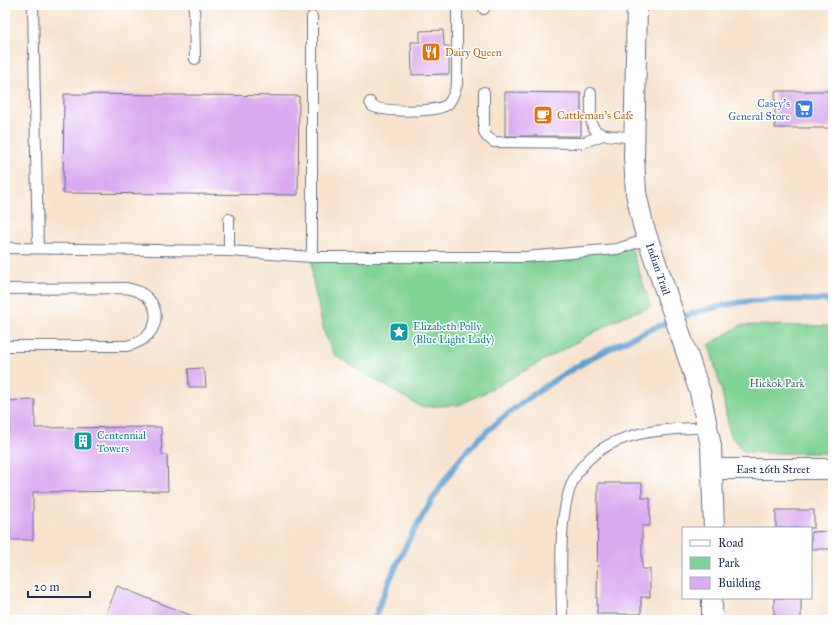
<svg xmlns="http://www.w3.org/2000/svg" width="838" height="625" font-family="'IM FELL Great Primer',serif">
	<rect width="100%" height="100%" fill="#fff"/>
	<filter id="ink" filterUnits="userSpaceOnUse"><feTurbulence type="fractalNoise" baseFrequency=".025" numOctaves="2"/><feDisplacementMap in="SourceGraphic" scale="8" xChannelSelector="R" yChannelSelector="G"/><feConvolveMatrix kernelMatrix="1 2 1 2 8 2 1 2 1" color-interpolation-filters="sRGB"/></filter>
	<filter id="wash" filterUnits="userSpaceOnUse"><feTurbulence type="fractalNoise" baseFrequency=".012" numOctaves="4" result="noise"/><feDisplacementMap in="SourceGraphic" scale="16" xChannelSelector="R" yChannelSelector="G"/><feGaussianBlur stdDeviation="0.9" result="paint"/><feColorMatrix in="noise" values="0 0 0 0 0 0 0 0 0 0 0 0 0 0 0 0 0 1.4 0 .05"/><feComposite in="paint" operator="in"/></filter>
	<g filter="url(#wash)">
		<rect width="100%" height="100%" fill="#f7e3cd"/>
		<path fill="#81d395" stroke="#4e817a" d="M630 245 651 307 624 316 488 391 459 405 421 407 334 355 324 332 313 282 312 257H525Z
			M741 325 833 326V453H758L743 451 730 435 722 392 709 345Z"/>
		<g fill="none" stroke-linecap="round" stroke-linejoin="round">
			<path stroke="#5fa0d2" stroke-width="6" d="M374 620C391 571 416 523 445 480 451 472 456 463 463 456 523 387 660 310 751 301 778 299 806 300 833 300"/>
		</g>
		<g id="blocks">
			<path fill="#d9aaf0" d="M443 30 444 46H449V74L412 75 411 42H420V31Z
				M775 91H833V128H775Z
				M505 92 581 93V136H505Z
				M64 94 299 96 298 195 63 193Z
				M201 368 205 373 206 387H189L188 369Z
				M35 400V428L161 427 162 455H167L168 491 33 492V540H5V401Z
				M598 483H642V498H650V526H642V569H650V597H641V614H597Z
				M776 510H814V528H776Z
				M830 531V549H811V532Z
				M117 586 200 619V620H104Z
				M774 598H801V620H774Z"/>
		</g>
	</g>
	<g filter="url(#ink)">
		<use href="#blocks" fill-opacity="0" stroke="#686e85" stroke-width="1"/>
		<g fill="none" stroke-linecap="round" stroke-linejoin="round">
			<g stroke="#686e85" stroke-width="12">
				<path id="lane" d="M33 5 38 248
					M194 5 195 59
					M483 5 484 9
					M312 17V257
					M484 92V131L486 136 494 142 582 143 603 135
					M591 93C590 139 591 133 634 138
					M370 102 372 106C384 112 438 113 448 104 453 99 455 91 457 84V5
					M229 219V251
					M5 248 229 251 312 257H525L617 249 648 239
					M5 289 126 288C166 294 165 339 126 346H5
					M562 620C562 581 556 508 576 475 589 454 611 441 635 435 657 429 684 429 707 427"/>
			</g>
			<g stroke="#686e85" stroke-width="22">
				<path id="street" d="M637 5 634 157 636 193 643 225 700 392 711 446 714 528
					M713 469H833
					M712 620V598"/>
			</g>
			<use href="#lane" stroke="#fff" stroke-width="10"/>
			<use href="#street" stroke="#fff" stroke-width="20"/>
		</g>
	</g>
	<defs>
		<g id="restaurant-square" transform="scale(1)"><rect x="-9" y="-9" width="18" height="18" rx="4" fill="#e8710a" stroke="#fff"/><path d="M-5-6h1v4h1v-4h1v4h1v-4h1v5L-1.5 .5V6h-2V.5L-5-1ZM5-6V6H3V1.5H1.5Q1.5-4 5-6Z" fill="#fff"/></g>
		<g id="supermarket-square" transform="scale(1)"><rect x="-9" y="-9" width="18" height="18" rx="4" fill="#3f7fe0" stroke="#fff"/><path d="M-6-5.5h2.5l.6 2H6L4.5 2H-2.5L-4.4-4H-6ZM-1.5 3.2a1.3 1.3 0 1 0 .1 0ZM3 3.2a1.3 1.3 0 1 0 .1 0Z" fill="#fff"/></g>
		<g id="cafe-square" transform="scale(1)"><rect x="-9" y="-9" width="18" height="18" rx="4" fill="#e8710a" stroke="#fff"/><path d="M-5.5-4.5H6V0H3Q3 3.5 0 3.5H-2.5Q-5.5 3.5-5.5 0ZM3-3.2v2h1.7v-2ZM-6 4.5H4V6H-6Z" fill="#fff"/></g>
		<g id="sight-square" transform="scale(1)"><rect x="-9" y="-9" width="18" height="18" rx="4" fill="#0f9aa8" stroke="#fff"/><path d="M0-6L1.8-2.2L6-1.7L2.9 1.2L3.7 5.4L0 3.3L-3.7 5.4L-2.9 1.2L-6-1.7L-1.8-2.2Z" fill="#fff"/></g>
		<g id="building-square" transform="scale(1)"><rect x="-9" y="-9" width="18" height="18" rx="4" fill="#0f9aa8" stroke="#fff"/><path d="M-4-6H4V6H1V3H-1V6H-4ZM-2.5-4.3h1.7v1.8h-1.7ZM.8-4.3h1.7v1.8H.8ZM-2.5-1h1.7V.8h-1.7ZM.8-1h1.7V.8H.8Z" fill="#fff"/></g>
	</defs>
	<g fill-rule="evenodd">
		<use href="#restaurant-square" x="431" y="52"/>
		<use href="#supermarket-square" x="804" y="109"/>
		<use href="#cafe-square" x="543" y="115"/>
		<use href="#sight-square" x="399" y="332"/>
		<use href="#building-square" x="83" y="441"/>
	</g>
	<g text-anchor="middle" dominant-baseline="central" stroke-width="3" stroke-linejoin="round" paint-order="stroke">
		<g font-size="11" fill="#c56008" stroke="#fff" text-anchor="start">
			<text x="445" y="52">Dairy Queen</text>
			<text x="557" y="115">Cattleman's Cafe</text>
		</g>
		<g font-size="11" fill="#366cbe" stroke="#fff" text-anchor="end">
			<text x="790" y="103">Casey's<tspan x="790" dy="13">General Store</tspan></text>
		</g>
		<g font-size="11" fill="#1b2f5e" stroke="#fff">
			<text transform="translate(658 269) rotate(71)">Indian Trail</text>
			<text x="773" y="469">East 26th Street</text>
		</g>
		<g font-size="11" fill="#0d838f" stroke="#fff" text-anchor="start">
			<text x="413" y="326">Elizabeth Polly<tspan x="413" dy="13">(Blue Light Lady)</tspan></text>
			<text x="97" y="435">Centennial<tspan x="97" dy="13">Towers</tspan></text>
		</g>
		<g font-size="11" fill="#3a606e" stroke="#fff">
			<text x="777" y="383">Hickok Park</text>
		</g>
	</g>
	<rect width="838" height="625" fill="none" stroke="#fff" stroke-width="20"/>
	<rect x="682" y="527" width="130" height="72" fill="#ffffff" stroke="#a4acbf"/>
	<rect x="690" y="540" width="20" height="6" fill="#ffffff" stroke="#a4acbf"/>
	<text x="718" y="547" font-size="12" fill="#1b2f5e">Road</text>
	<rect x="690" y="557" width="20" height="12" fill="#81d395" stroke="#a4acbf"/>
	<text x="718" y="567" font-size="12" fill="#1b2f5e">Park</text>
	<rect x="690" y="577" width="20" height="12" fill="#d9aaf0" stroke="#a4acbf"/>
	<text x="718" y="587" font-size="12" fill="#1b2f5e">Building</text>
	<path d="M28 591v6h62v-6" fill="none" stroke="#1b2f5e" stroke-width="2"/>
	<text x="34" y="591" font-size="12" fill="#1b2f5e" stroke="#ffffff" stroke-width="3" paint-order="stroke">20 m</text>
</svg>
